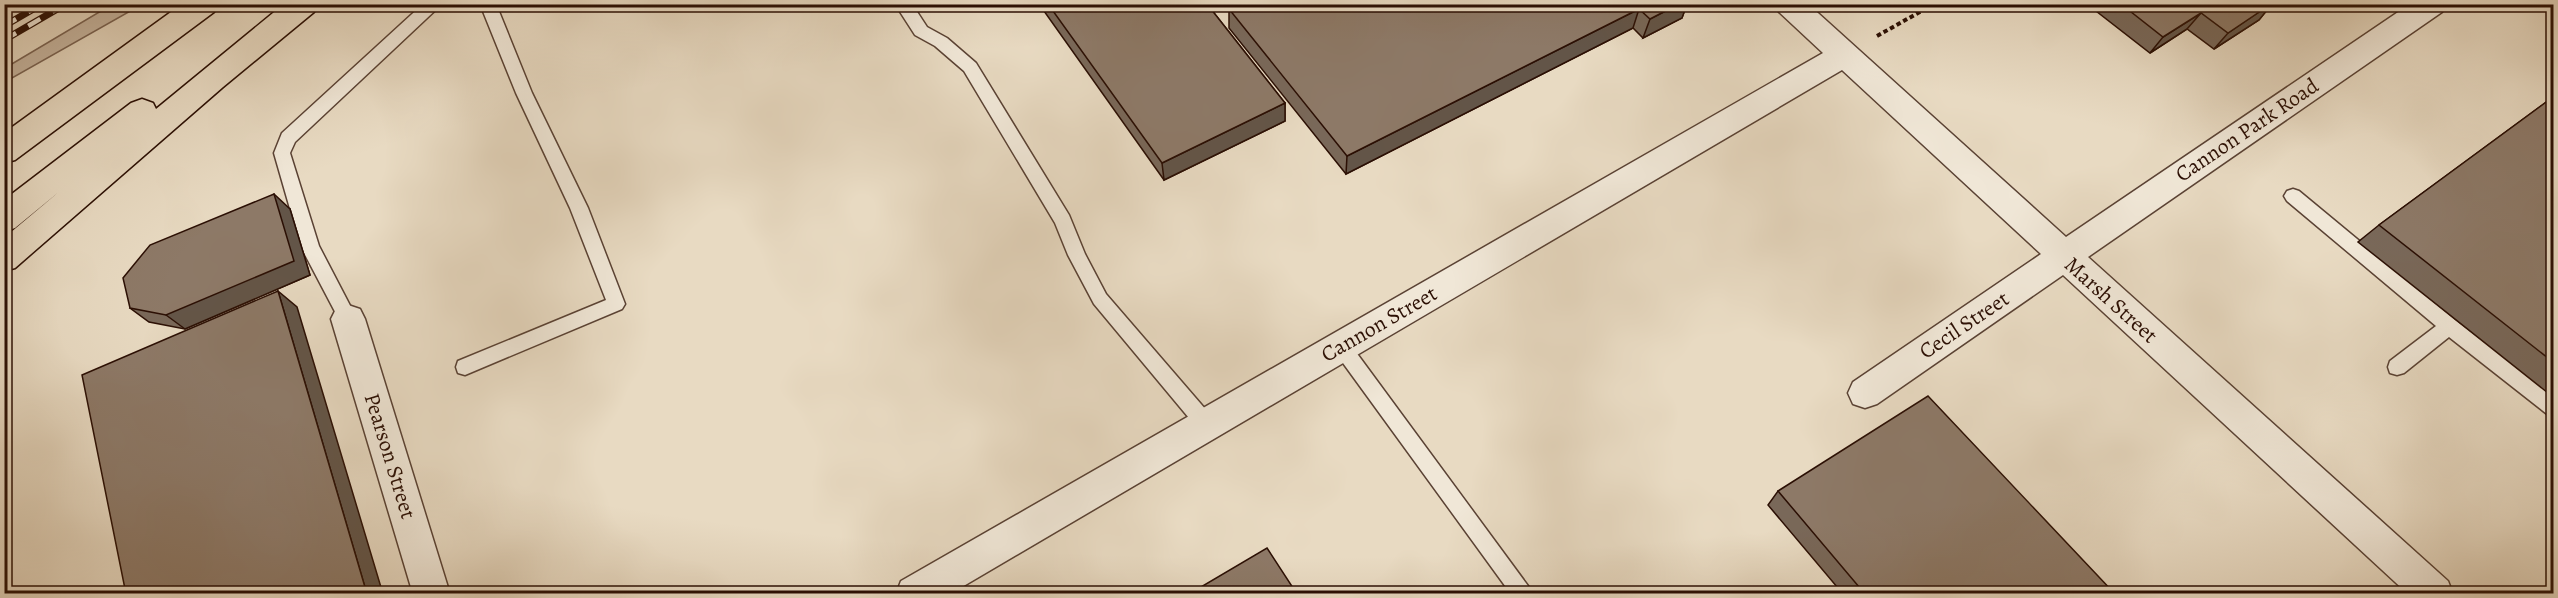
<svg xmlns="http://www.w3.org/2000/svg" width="2558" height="598" font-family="Alegreya,serif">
	<rect width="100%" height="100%" fill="#e8dac2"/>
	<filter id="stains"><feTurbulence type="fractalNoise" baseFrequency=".00333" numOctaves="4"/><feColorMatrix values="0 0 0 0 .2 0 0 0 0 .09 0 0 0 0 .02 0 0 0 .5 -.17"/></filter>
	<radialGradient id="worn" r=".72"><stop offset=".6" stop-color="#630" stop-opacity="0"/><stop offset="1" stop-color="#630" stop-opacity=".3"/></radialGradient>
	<path fill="#c8b7a2" stroke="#7a6353" stroke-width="1.5" d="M111 5H141L5 82V68Z"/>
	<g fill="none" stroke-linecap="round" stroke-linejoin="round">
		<g stroke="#5a4234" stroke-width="3">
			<path id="lane" d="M423 4H442L295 142 290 153 319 246 357 319 354 325 348 327 342 325 301 247 274 153 282 133Z
				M480 4H496L532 93 588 208 625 304 622 309 465 375 458 373 456 367 458 361 606 300 570 208 516 93Z
				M895 4H912L927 27 947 38 976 63 1069 215 1085 254 1106 294 1213 418 1215 424 1213 430 1206 433 1199 430 1094 304 1068 255 1055 223 964 71 935 46 915 35Z
				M2293 189 2299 191 2455 320 2554 396V416L2547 414 2449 337 2404 373 2397 375 2390 373 2388 367 2390 361 2436 326 2287 201 2284 196 2287 191Z
				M1341 338 1347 340 1534 594H1511L1335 352 1332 346 1335 340Z"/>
		</g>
		<g stroke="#5a4234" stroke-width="3">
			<path id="street" d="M1775 4H1808L2066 237 2410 4H2446L2442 12 2088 257 2448 581 2453 594H2408L2063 275 1877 404 1865 408 1853 404 1848 393 1853 382 2041 254 1842 70 950 594H896L901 581 1823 53 1779 12Z
				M348 305 360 309 365 319 450 594H413L331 319 336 309Z"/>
		</g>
		<g stroke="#2b0f04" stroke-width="3">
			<path id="highway" d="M182 4H218L214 12 15 160 4 163V133Z
				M284 4H318L314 12 223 87 15 268 4 271V238L60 191 15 228 4 232V200L131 103 142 99 153 103 156 109Z"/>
		</g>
		<path stroke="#2b0f04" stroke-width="4" stroke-dasharray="4.5 3" stroke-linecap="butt" d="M1877 36 1934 4"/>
		<use href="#lane" fill="#f0e7d7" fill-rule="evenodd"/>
		<use href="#street" fill="#f0e7d7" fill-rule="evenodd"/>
		<use href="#highway" fill="#e8dac2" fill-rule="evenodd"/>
		<g stroke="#2b0f04" stroke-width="7">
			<path id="rail" d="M4 7 9 4
				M4 26 42 4
				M4 40 66 4"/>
		</g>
		<use href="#rail" stroke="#f0e7d7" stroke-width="4.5" stroke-dasharray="14" stroke-linecap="butt"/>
	</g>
	<path fill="#796859" stroke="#2b0f04" stroke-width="1.5" d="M1039 4H1207L1285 103V121L1164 180Z
		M1238 4H1687L1682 18 1643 38 1633 28 1346 174 1229 28V9Z
		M2087 4H2272L2259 20 2214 49 2187 29 2150 53Z
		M2553 97V397L2358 242 2379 225Z
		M290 209 310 275 185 329 149 322 130 308Z
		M1778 491 2115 594H1843L1768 505Z"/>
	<path fill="#635548" stroke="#2b0f04" stroke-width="1.5" d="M1679 4H1687L1682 18 1643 38 1650 19Z
		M2271 4H2272L2259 20 2214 49 2228 33Z
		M1639 9 1633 28 1346 174 1347 156Z
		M2201 13 2187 29 2150 53 2163 37Z
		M1285 103V121L1164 180 1162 163Z
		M274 194 290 209 310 275 185 329 166 315Z
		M278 291 297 307 383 594H367Z"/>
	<path fill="#8d7967" stroke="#2b0f04" stroke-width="1.5" d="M1048 4H1207L1285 103 1162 163Z
		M1238 4H1679L1650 19 1639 9 1347 156 1229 9Z
		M2121 4H2271L2228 33 2201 13 2163 37Z
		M2553 97V362L2379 225Z
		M274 194 294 261 166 315 130 308 123 278 150 245Z
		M278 291 367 594H126L82 375Z
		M1928 396 2115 594H1865L1778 491Z
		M1267 548 1297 594H1189Z"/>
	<g text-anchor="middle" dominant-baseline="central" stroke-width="4.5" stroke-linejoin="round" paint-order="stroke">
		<g font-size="22" fill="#2b0f04" stroke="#f0e7d7">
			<text transform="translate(2247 130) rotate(-34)">Cannon Park Road</text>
			<text transform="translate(2111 300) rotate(42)">Marsh Street</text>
			<text transform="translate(1379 324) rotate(-30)">Cannon Street</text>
			<text transform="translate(1964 325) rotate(-34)">Cecil Street</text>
			<text transform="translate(390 456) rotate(73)">Pearson Street</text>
		</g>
	</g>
	<rect width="2558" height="598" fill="none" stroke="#e8dac2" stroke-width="24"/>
	<rect x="6" y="6" width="2546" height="586" fill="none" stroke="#2b0f04" stroke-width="3"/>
	<rect x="12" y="12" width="2534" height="574" fill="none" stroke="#2b0f04" stroke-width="1.5"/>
	<rect width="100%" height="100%" filter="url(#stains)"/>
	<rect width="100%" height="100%" fill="url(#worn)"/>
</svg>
